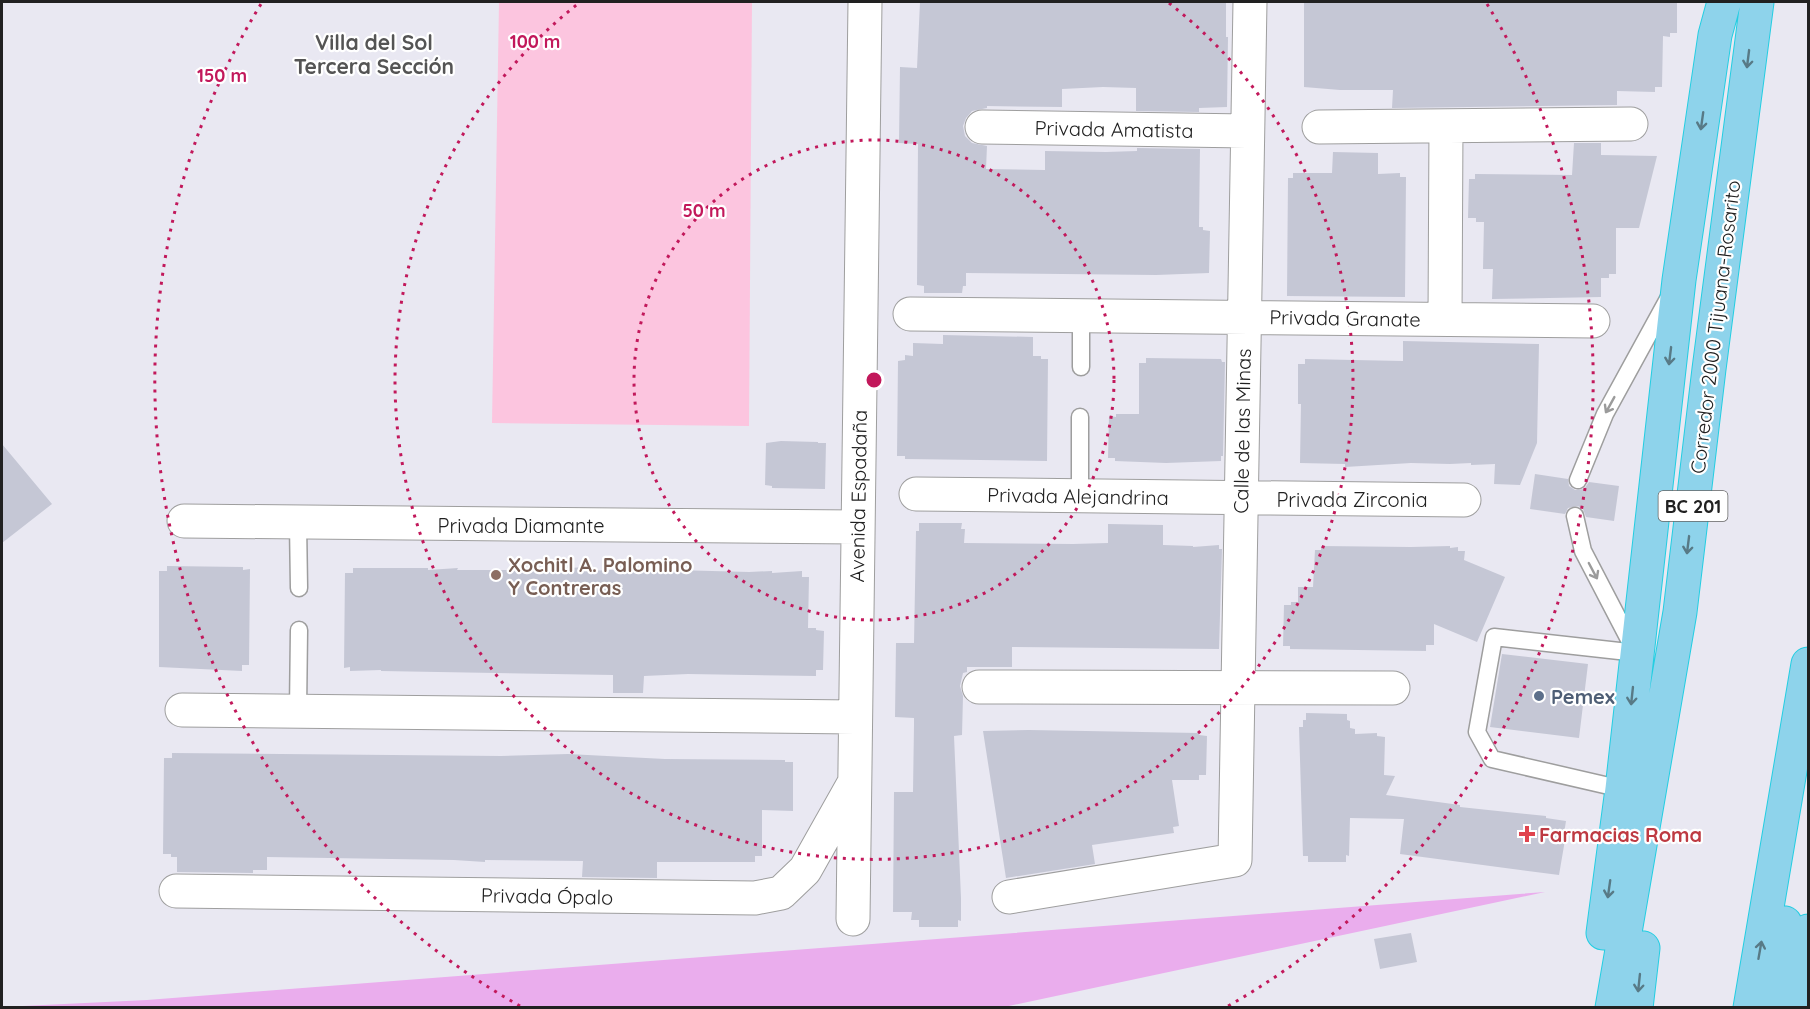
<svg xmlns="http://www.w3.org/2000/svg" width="1810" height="1009" font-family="Quicksand,sans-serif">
	<rect width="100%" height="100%" fill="#e9e8f2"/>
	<path fill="#eaaded" d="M1545 892 1004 1007H2L147 1000Z"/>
	<path fill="#fcc5df" d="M499 2H752L749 426 492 423Z"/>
	<path fill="#c5c7d5" d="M920 2H1226V37H1228L1227 107 1199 108V112L1136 111V88L1103 87 1062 89V107L987 106V108L972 111 966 118 963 126 965 136 972 143 987 146 986 169 1045 170V151L1106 152 1137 151V148L1200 149 1199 227H1203V230L1210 231 1209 273 1156 275 966 273V286H963L962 293H924V286L917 285 918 144 899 143 900 67 917 68Z
		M1304 2H1677V33H1670V37L1663 36 1662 87H1655V92L1617 91V105L1392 108 1393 90H1340L1304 87Z
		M1574 143H1601V155L1657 156 1639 228H1616V274H1609V278H1601V297L1492 299 1493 269H1483L1484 222H1476V218H1468L1469 179H1475V174L1572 175Z
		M1333 152 1378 153V174L1400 173V177H1406L1405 297 1287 296 1288 178H1293V173H1332Z
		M943 335 1033 337V356H1041V359H1048L1047 461 905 459V456H897L898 361 905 360V355L913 356V343L943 344Z
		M1403 341 1539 344 1537 443 1520 485 1494 484 1495 464 1471 465V463L1450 464 1411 463 1345 467V464L1300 463 1301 404H1298V364H1305V359L1403 361Z
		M1146 358 1221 359 1222 362H1225L1223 456H1221V461L1166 463 1115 461V458H1108L1109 416 1116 417V414H1139V363H1146Z
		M781 441 818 442V443H826L825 489 772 488V486L765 485 766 443Z
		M2 444 52 504 2 543Z
		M1535 474 1568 479 1569 486 1575 490 1584 489 1589 482 1619 486 1614 521 1586 517 1583 509 1578 506 1568 508 1565 514 1530 509Z
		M919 523H962L961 529H965L964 543 1073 544 1108 543V524L1163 525V545L1193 546V547L1219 545V549H1222L1219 649 1012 647V667H967V672L963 673 960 686 963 696 962 735 954 736 961 898V921L958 920V927H919V920H911L912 912H893L894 792H913L914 725V718L895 717 896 643H914L916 531H919Z
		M1321 546 1411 547 1450 546V548L1458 547V551H1465L1464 560 1505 577 1477 642 1434 624V645H1426V651L1290 649V646H1283L1284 605H1291V602H1298V587H1313L1315 550H1321Z
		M167 566 243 567V570L250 569 249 665H242V671L159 667V571H167Z
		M585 567V571L637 569 749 572 772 571V573L802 571V577H809L808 628H816V630L824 631 823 670H816V676L688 674 644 676 643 693H613V675L381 671V670L350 671V667L344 668 345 573H353V568H428V570L458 568 457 570H540Z
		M1502 654 1588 664 1579 738 1490 727Z
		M1306 713 1347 714V720L1350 721V728L1355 729V734L1377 733V736L1385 737 1384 775 1395 776 1386 795 1460 805V807L1546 816V818L1566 821 1563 840H1565L1559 875 1400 854 1404 819 1350 818 1349 856 1346 855V862H1308V856H1303L1299 727H1303V720H1306Z
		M1029 730 1199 733V735L1207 736 1206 775H1199V780H1172L1179 826 1173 827 1174 833 1092 845 1095 864 1006 878 983 731Z
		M172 753 501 756 568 754 665 759 785 760V762H793V811L762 810V856H755V862H657V878L582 877 583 861 485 860V862L454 860 267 857V870H253V873L177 872V857H171V854H163L164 758H172Z
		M1411 933 1417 962 1380 969 1374 939Z"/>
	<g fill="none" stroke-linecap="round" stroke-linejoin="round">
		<g stroke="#9e9e9e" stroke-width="19">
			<path id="lane" d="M1081 315V367
				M1578 480 1605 414 1668 299
				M1080 497V417
				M1575 516 1583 551 1633 647
				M298 523 299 588
				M298 711 299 630
				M1622 789 1492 759 1477 732 1494 637 1637 653"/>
		</g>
		<g stroke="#9e9e9e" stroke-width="35">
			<path id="street" d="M982 127 1247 131
				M1319 127 1631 124
				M910 314 1593 321
				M1445 319 1446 126
				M916 494 1464 500
				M184 521 858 527
				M979 687 1393 688
				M182 710 855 717
				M176 891 755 898 781 893 805 870 854 783
				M1009 897 1235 860 1250 2
				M853 919 865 2"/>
		</g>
		<g stroke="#23cee2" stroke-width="35">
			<path id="highway" d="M1603 933 1622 789 1679 280 1715 35 1724 2
				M1798 997 1808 931
				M1612 1008 1680 612 1709 369 1757 2
				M1636 1008 1643 948
				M1750 1008 1808 664
				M1776 1008 1785 923"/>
		</g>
		<use href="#lane" stroke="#fff" stroke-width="16"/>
		<use href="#street" stroke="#fff" stroke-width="33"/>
		<use href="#highway" stroke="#8ed3eb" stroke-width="33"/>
	</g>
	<defs><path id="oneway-shaft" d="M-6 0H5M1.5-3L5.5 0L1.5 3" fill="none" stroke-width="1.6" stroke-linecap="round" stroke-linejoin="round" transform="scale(1.5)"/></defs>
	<g stroke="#587a86">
		<use href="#oneway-shaft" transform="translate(1748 59) rotate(97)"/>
		<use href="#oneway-shaft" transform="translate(1702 121) rotate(98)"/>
		<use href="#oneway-shaft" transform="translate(1670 356) rotate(97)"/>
		<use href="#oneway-shaft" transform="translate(1688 545) rotate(97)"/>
		<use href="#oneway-shaft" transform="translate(1632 696) rotate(96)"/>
		<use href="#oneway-shaft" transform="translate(1609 889) rotate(98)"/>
		<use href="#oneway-shaft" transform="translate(1760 950) rotate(-80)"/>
		<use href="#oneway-shaft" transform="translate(1639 983) rotate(96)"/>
	</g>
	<g stroke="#9b9b9b">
		<use href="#oneway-shaft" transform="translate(1610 405) rotate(119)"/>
		<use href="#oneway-shaft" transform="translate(1593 571) rotate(62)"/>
	</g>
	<g fill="none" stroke="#c2185b" stroke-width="3" stroke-dasharray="3 6">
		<circle cx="874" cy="380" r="240"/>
		<path d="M1169 3A479 479 0 1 1 579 3"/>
		<path d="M520 1006A719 719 0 0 1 261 4M1487 4A719 719 0 0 1 1228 1006"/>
	</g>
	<circle fill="#8d6e63" stroke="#fff" stroke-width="2" cx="496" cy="575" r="6"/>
	<circle fill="#5c6f8a" stroke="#fff" stroke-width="2" cx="1539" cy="696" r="6"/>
	<path fill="#e0444e" stroke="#fff" stroke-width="2" d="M1524 825h6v6h6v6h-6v6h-6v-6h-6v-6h6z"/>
	<g text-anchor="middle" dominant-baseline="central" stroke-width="4.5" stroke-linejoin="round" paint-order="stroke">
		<rect fill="#fff" stroke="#646464" stroke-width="1.5" x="1658.5" y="491" width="69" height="30" rx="4.5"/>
		<g font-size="18" font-weight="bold" fill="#212121">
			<text x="1693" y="506">BC 201</text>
		</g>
		<g font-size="20" fill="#212121" stroke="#fff">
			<text transform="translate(1114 129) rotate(1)">Privada Amatista</text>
			<text transform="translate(1345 318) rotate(1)">Privada Granate</text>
			<text transform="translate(1715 327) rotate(-83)">Corredor 2000 Tijuana-Rosarito</text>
			<text transform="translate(1242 431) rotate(-89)">Calle de las Minas</text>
			<text transform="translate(858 496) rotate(-89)">Avenida Espadaña</text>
			<text transform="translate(1078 496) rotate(1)">Privada Alejandrina</text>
			<text x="1352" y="499">Privada Zirconia</text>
			<text x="521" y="525">Privada Diamante</text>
			<text transform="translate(547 896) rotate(1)">Privada Ópalo</text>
		</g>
		<g font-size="20" font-weight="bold" fill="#785e54" stroke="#fff" text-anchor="start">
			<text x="508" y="564">Xochitl A. Palomino<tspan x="508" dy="23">Y Contreras</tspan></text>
		</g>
		<g font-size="20" font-weight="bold" fill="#4e5e75" stroke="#fff" text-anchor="start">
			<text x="1551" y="696">Pemex</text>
		</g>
		<g font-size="20" font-weight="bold" fill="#be3a42" stroke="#fff" text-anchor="start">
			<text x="1539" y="834">Farmacias Roma</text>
		</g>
		<g font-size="21" font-weight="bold" fill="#545454" stroke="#fff">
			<text x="374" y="42">Villa del Sol<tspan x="374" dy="24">Tercera Sección</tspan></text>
		</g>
	</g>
	<circle cx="874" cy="380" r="9" fill="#c2185b" stroke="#fff" stroke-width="3"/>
	<g font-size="18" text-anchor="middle" font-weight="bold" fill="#c2185b" stroke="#fff" stroke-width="4.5" stroke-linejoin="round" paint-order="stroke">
		<text x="535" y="48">100 m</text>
		<text x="222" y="82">150 m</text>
		<text x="704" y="217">50 m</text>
	</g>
	<rect width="1810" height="1009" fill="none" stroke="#212121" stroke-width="6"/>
</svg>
